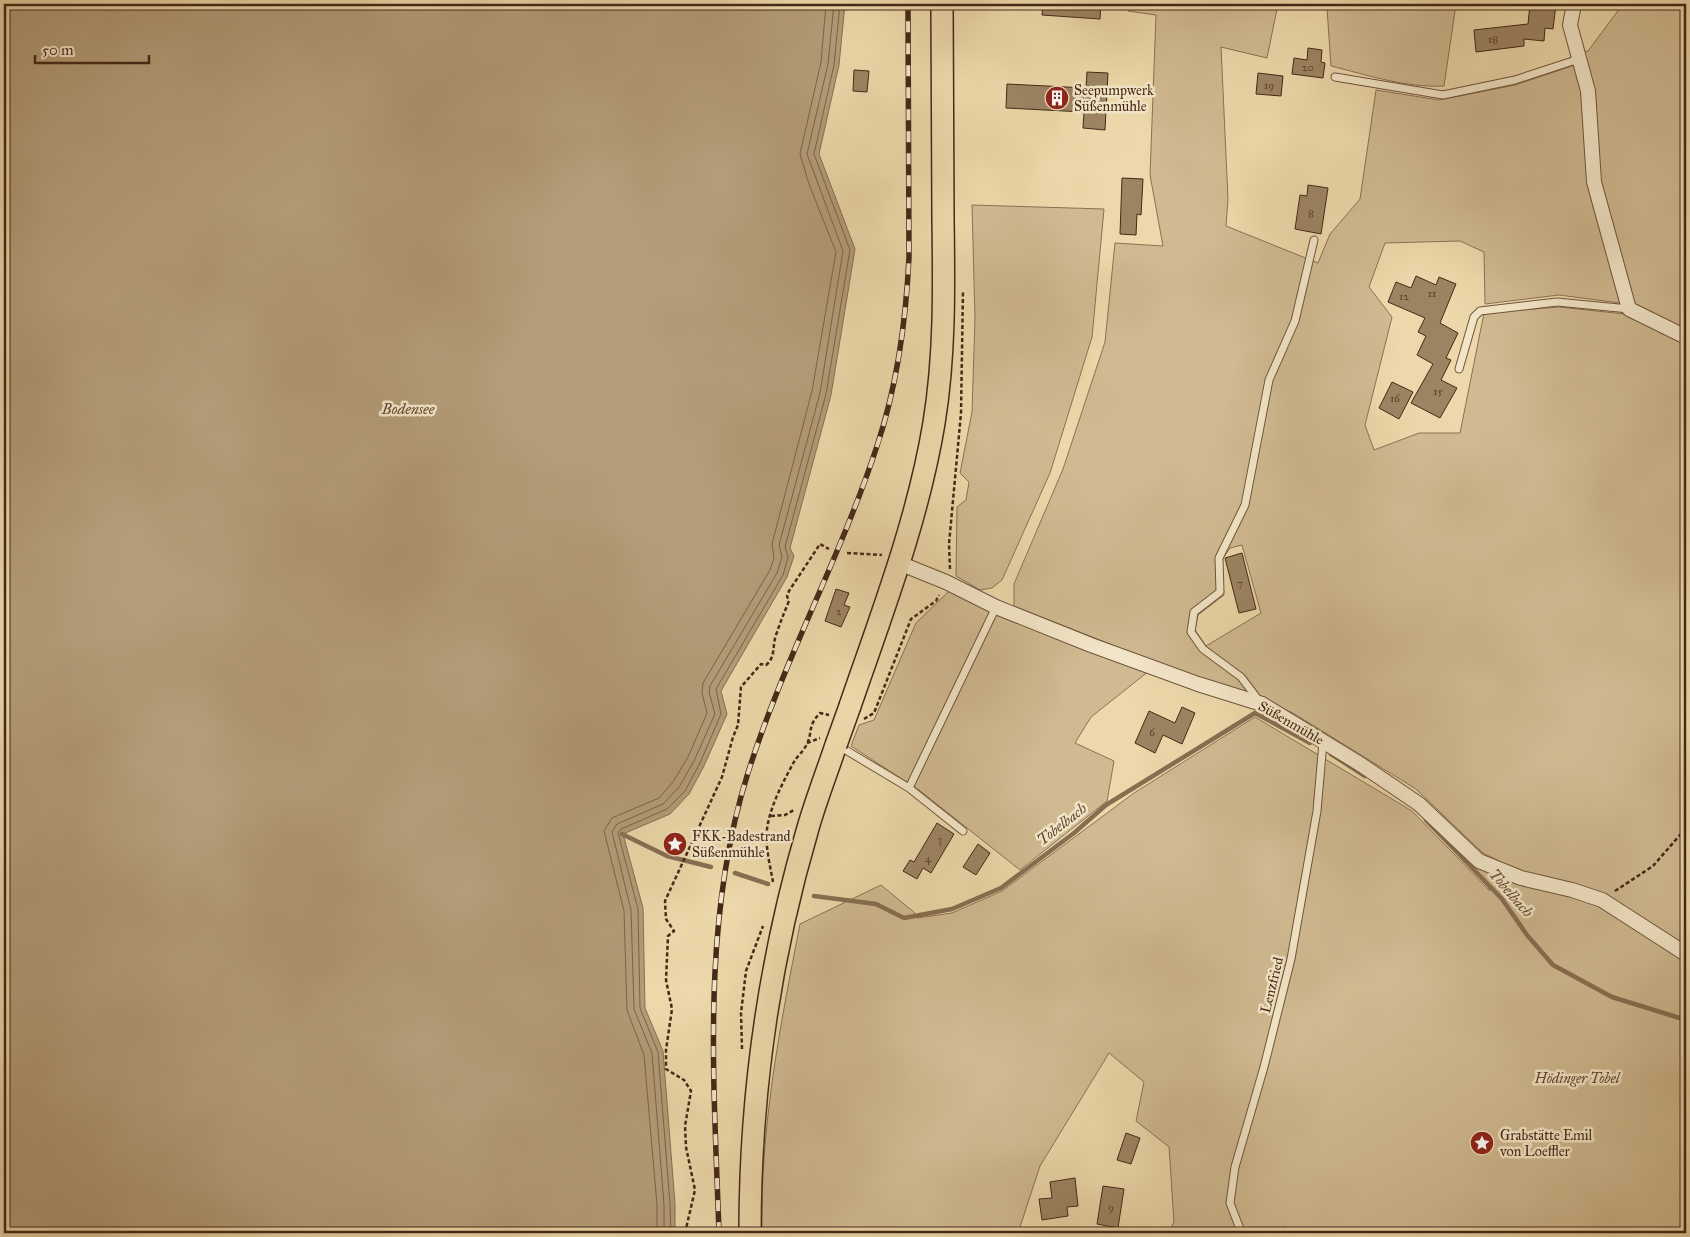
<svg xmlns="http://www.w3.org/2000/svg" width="1690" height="1237" font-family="'IM FELL Great Primer',serif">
	<rect width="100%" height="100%" fill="#ecd8aa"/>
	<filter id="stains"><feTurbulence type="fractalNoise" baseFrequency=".004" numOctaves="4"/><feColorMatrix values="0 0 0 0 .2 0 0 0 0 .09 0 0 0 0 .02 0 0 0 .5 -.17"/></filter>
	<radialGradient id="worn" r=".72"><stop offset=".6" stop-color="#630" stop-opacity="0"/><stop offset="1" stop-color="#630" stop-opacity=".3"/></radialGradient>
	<path fill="#d0ba91" stroke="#8a7154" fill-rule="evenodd" d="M1128 4H1456L1444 86C1407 88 1367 75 1331 66L1327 8 1277 9 1267 58 1221 47 1228 199 1226 226 1318 263 1330 234 1360 199 1376 90 1439 100 1515 85 1575 65 1583 91 1620 303 1559 295 1485 304 1484 252 1460 241 1385 243 1369 287 1392 317 1365 425 1374 450 1419 433H1460L1484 313 1559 307 1625 314 1686 344V1233H1168L1174 1222 1169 1147 1136 1121 1144 1082 1109 1053 1040 1166 1018 1233H762C760 1128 780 1027 800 924L881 885 915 913 917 918 952 913 1002 891 1134 793 1255 717 1412 811 1490 891 1485 881 1461 855 1463 853 1519 871 1483 853 1416 789 1293 713 1246 692 1178 671 1014 606V584L1063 469 1105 342 1115 243 1163 246 1150 175 1156 15 1128 11ZM1242 545 1261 613 1206 646 1195 630 1198 615 1224 595 1221 561 1230 548Z
		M1623 4H1686V331L1634 305 1600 180 1584 52 1588 51Z
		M972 205 1104 209 1092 337 1050 473 1002 580 992 588 980 590 956 576 957 507 966 500 969 482 960 473 972 412 975 319Z
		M949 591 1149 671 1091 717 1075 743 1114 761 1107 801 1020 870 919 790 851 746 859 725 874 720 916 623Z"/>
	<path fill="#b39c78" stroke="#876e51" d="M4 4H845L839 65 819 154 855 249 831 395 790 548 794 556 787 577 721 691 727 714 704 766 689 794 670 814 623 834 643 908 645 1008 663 1051 675 1204V1233H4Z"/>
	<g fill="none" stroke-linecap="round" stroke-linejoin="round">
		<path stroke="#7c6248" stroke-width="1" d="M657 1233V1205L644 1055 627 1010 624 911 604 831 612 818 659 798 673 782 688 757 707 713 702 693 703 683 770 570 774 558 772 544 812 391 836 252 809 184 800 154 821 62 826 4
			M664 1233V1205L652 1053 634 1009 631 910 612 832 617 824 663 804 679 787 694 761 715 714 709 692 710 686 777 573 782 557 779 545 820 393 843 251 807 154 828 64 834 4
			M671 1233 670 1204 658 1052 640 1008 638 909 618 833 621 829 667 809 685 791 700 763 721 714 716 689 783 575 788 557 785 547 826 394 850 250 814 154 834 65 840 4"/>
		<path stroke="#876e51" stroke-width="4.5" d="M1331 754 1365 776
			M1426 820 1502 899 1527 935 1553 965 1612 997 1686 1020
			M622 834 667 856 711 867
			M735 873 768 884
			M814 896 876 904 904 918 952 909 1001 888 1074 833 1106 805 1255 713 1310 743"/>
	</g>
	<path fill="#9c8463" stroke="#452817" d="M1043 4H1101L1100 19 1042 15Z
		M1530 4H1556L1553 29 1545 28 1544 41 1524 39V46L1476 52 1474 30 1528 24Z
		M1308 48 1322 50 1321 62 1325 63 1323 78 1292 74 1294 58 1307 60Z
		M854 70 869 71 867 92 853 91Z
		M1087 72 1108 73 1105 130 1083 128 1084 112 1006 108 1007 84 1086 88Z
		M1258 73 1283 76 1281 96 1256 94Z
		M1122 178 1143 179 1141 215 1137 214 1136 235 1120 234Z
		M1308 185 1328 188 1321 234 1295 229 1300 195 1307 196Z
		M1416 276 1436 285 1439 277 1456 284 1440 323 1458 333 1446 358 1451 360 1441 380 1457 388 1440 418 1411 403 1433 364 1417 355 1426 336 1418 332 1425 318 1388 302 1396 282 1411 288Z
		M1392 382 1413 392 1399 419 1379 408Z
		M1242 553 1256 609 1239 613 1225 558Z
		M836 589 849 593 844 605 850 607 841 627 825 621Z
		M1182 707 1195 713 1182 744 1163 735 1155 753 1135 743 1149 711 1175 723Z
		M937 823 954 834 931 873 923 868 917 879 903 871 910 860 914 862Z
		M978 844 990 853 976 875 963 867Z
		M1126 1133 1140 1138 1131 1164 1117 1160Z
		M1075 1178 1078 1206 1067 1207 1068 1216 1042 1220 1039 1199 1052 1198 1050 1182Z
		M1103 1186 1124 1189 1118 1228 1097 1224Z"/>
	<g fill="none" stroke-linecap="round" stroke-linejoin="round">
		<g stroke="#6f543c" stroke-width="9">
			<path id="lane" d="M1335 77 1443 95 1515 80 1579 59
				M1459 369 1474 317 1480 311 1557 302 1629 309
				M1260 702 1241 677 1203 649 1191 632 1194 612 1220 592 1219 558 1245 505 1269 380 1295 321 1314 240
				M839 746 909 788
				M963 831 909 788 996 607
				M1240 1229 1230 1203 1235 1167 1264 1067 1291 959 1317 811 1323 742"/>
		</g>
		<g stroke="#6f543c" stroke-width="16">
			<path id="street" d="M1574 4 1570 25 1588 91 1594 182 1629 309 1686 337
				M899 563 946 582 996 607 1091 645 1198 684 1262 704 1360 764 1419 804 1479 861 1521 878 1572 890 1602 900 1686 954"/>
		</g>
		<g stroke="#452817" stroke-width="24">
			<path id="primary" d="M850 706C882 613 918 520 934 423 945 356 944 287 943 219 943 147 942 76 942 4
				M750 1233C750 1095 769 960 808 828 816 800 827 772 836 745"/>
		</g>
		<path stroke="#452817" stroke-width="2.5" stroke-dasharray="4 2.5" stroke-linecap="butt" d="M847 553 882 555
			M950 569 949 544 961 413 963 290
			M864 719 874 713 911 619 936 601 939 595
			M807 743 820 738
			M771 816 785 815 794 810
			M773 882C770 865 765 846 767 829 770 806 784 780 795 760 799 755 804 750 807 744 813 731 807 727 820 713L829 715
			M1615 891 1653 866 1686 828
			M742 1049 741 1013 746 971 763 926
			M1249 1228H1287L1321 1233
			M685 1233 695 1190 686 1147 685 1126 691 1091 684 1080 666 1069V1050L672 1009 666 980 668 936 674 931 666 919 665 901 722 777 733 737 738 725 741 687 761 664 766 665C776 657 772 646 776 635 780 623 784 613 789 601L787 596 789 591 820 544 829 549"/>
		<use href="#lane" stroke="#f3e6c8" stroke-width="7"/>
		<use href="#street" stroke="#f3e6c8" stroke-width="14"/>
		<use href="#primary" stroke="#ecd8aa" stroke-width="21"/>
		<g stroke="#452817" stroke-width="5.5">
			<path id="rail" d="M719 1233C714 1081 701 924 747 776 782 663 840 559 877 446 897 386 906 321 909 257L908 4"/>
		</g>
		<use href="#rail" stroke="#f3e6c8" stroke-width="4" stroke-dasharray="11" stroke-linecap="butt"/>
		<g stroke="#452817" stroke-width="24" stroke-linecap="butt">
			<path id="primary-bridge" d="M836 745 850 706"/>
		</g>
		<use href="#primary-bridge" stroke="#ecd8aa" stroke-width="21"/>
	</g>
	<defs>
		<g id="building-disc" transform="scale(1.25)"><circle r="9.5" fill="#8f2418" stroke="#f3e6c8"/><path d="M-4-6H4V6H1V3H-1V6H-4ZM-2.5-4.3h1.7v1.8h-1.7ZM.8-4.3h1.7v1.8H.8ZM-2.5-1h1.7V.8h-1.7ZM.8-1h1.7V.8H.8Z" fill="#fff"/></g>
		<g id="sight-disc" transform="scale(1.25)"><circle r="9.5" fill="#8f2418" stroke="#f3e6c8"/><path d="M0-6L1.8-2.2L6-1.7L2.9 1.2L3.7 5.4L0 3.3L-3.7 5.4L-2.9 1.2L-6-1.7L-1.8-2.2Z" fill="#fff"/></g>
	</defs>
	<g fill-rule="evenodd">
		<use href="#building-disc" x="1057" y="98"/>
		<use href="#sight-disc" x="675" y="844"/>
		<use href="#sight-disc" x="1482" y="1143"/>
	</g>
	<g text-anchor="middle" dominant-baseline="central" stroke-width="5" stroke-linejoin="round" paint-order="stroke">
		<g font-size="11" fill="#5b3f2a">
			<text x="1493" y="39">18</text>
			<text x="1308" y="67">20</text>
			<text x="1269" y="85">19</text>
			<text x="1311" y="213">8</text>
			<text x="1432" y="293">11</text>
			<text x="1404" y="296">12</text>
			<text x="1438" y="391">15</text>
			<text x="1395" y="398">16</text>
			<text x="1240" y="583">7</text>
			<text x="839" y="611">2</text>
			<text x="1152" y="732">6</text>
			<text x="940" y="839">3</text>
			<text x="928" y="858">4</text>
			<text x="1111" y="1207">9</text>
		</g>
		<g font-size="14" fill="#452817" stroke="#f3e6c8" text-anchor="start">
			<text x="1074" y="90">Seepumpwerk<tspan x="1074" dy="16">Süßenmühle</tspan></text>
			<text x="692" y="836">FKK-Badestrand<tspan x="692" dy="16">Süßenmühle</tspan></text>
			<text x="1500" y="1135">Grabstätte Emil<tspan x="1500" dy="16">von Loeffler</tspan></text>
		</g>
		<g font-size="14" fill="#452817" stroke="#f3e6c8">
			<text transform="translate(1291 723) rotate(30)">Süßenmühle</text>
			<text transform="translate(1272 985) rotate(-76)">Lenzfried</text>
		</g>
		<g font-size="14" font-style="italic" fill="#61452f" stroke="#f3e6c8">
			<text x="1577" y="1078">Hödinger Tobel</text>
		</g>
		<g font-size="15" font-style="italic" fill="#60452f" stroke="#f3e6c8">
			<text x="408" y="409">Bodensee</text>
			<text transform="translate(1062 824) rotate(-38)">Tobelbach</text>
			<text transform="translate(1511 893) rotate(49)">Tobelbach</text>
		</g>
	</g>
	<rect width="1690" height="1237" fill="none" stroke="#ecd8aa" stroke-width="20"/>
	<rect x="5" y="5" width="1680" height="1227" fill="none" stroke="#452817" stroke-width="2.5"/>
	<rect x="10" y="10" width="1670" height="1217" fill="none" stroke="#452817"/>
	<path d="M35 55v8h114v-8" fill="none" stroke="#452817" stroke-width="2.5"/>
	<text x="42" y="55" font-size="15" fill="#452817" stroke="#f3e6c8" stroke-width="4" paint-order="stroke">50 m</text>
	<rect width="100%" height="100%" filter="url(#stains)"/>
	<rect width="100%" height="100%" fill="url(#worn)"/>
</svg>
